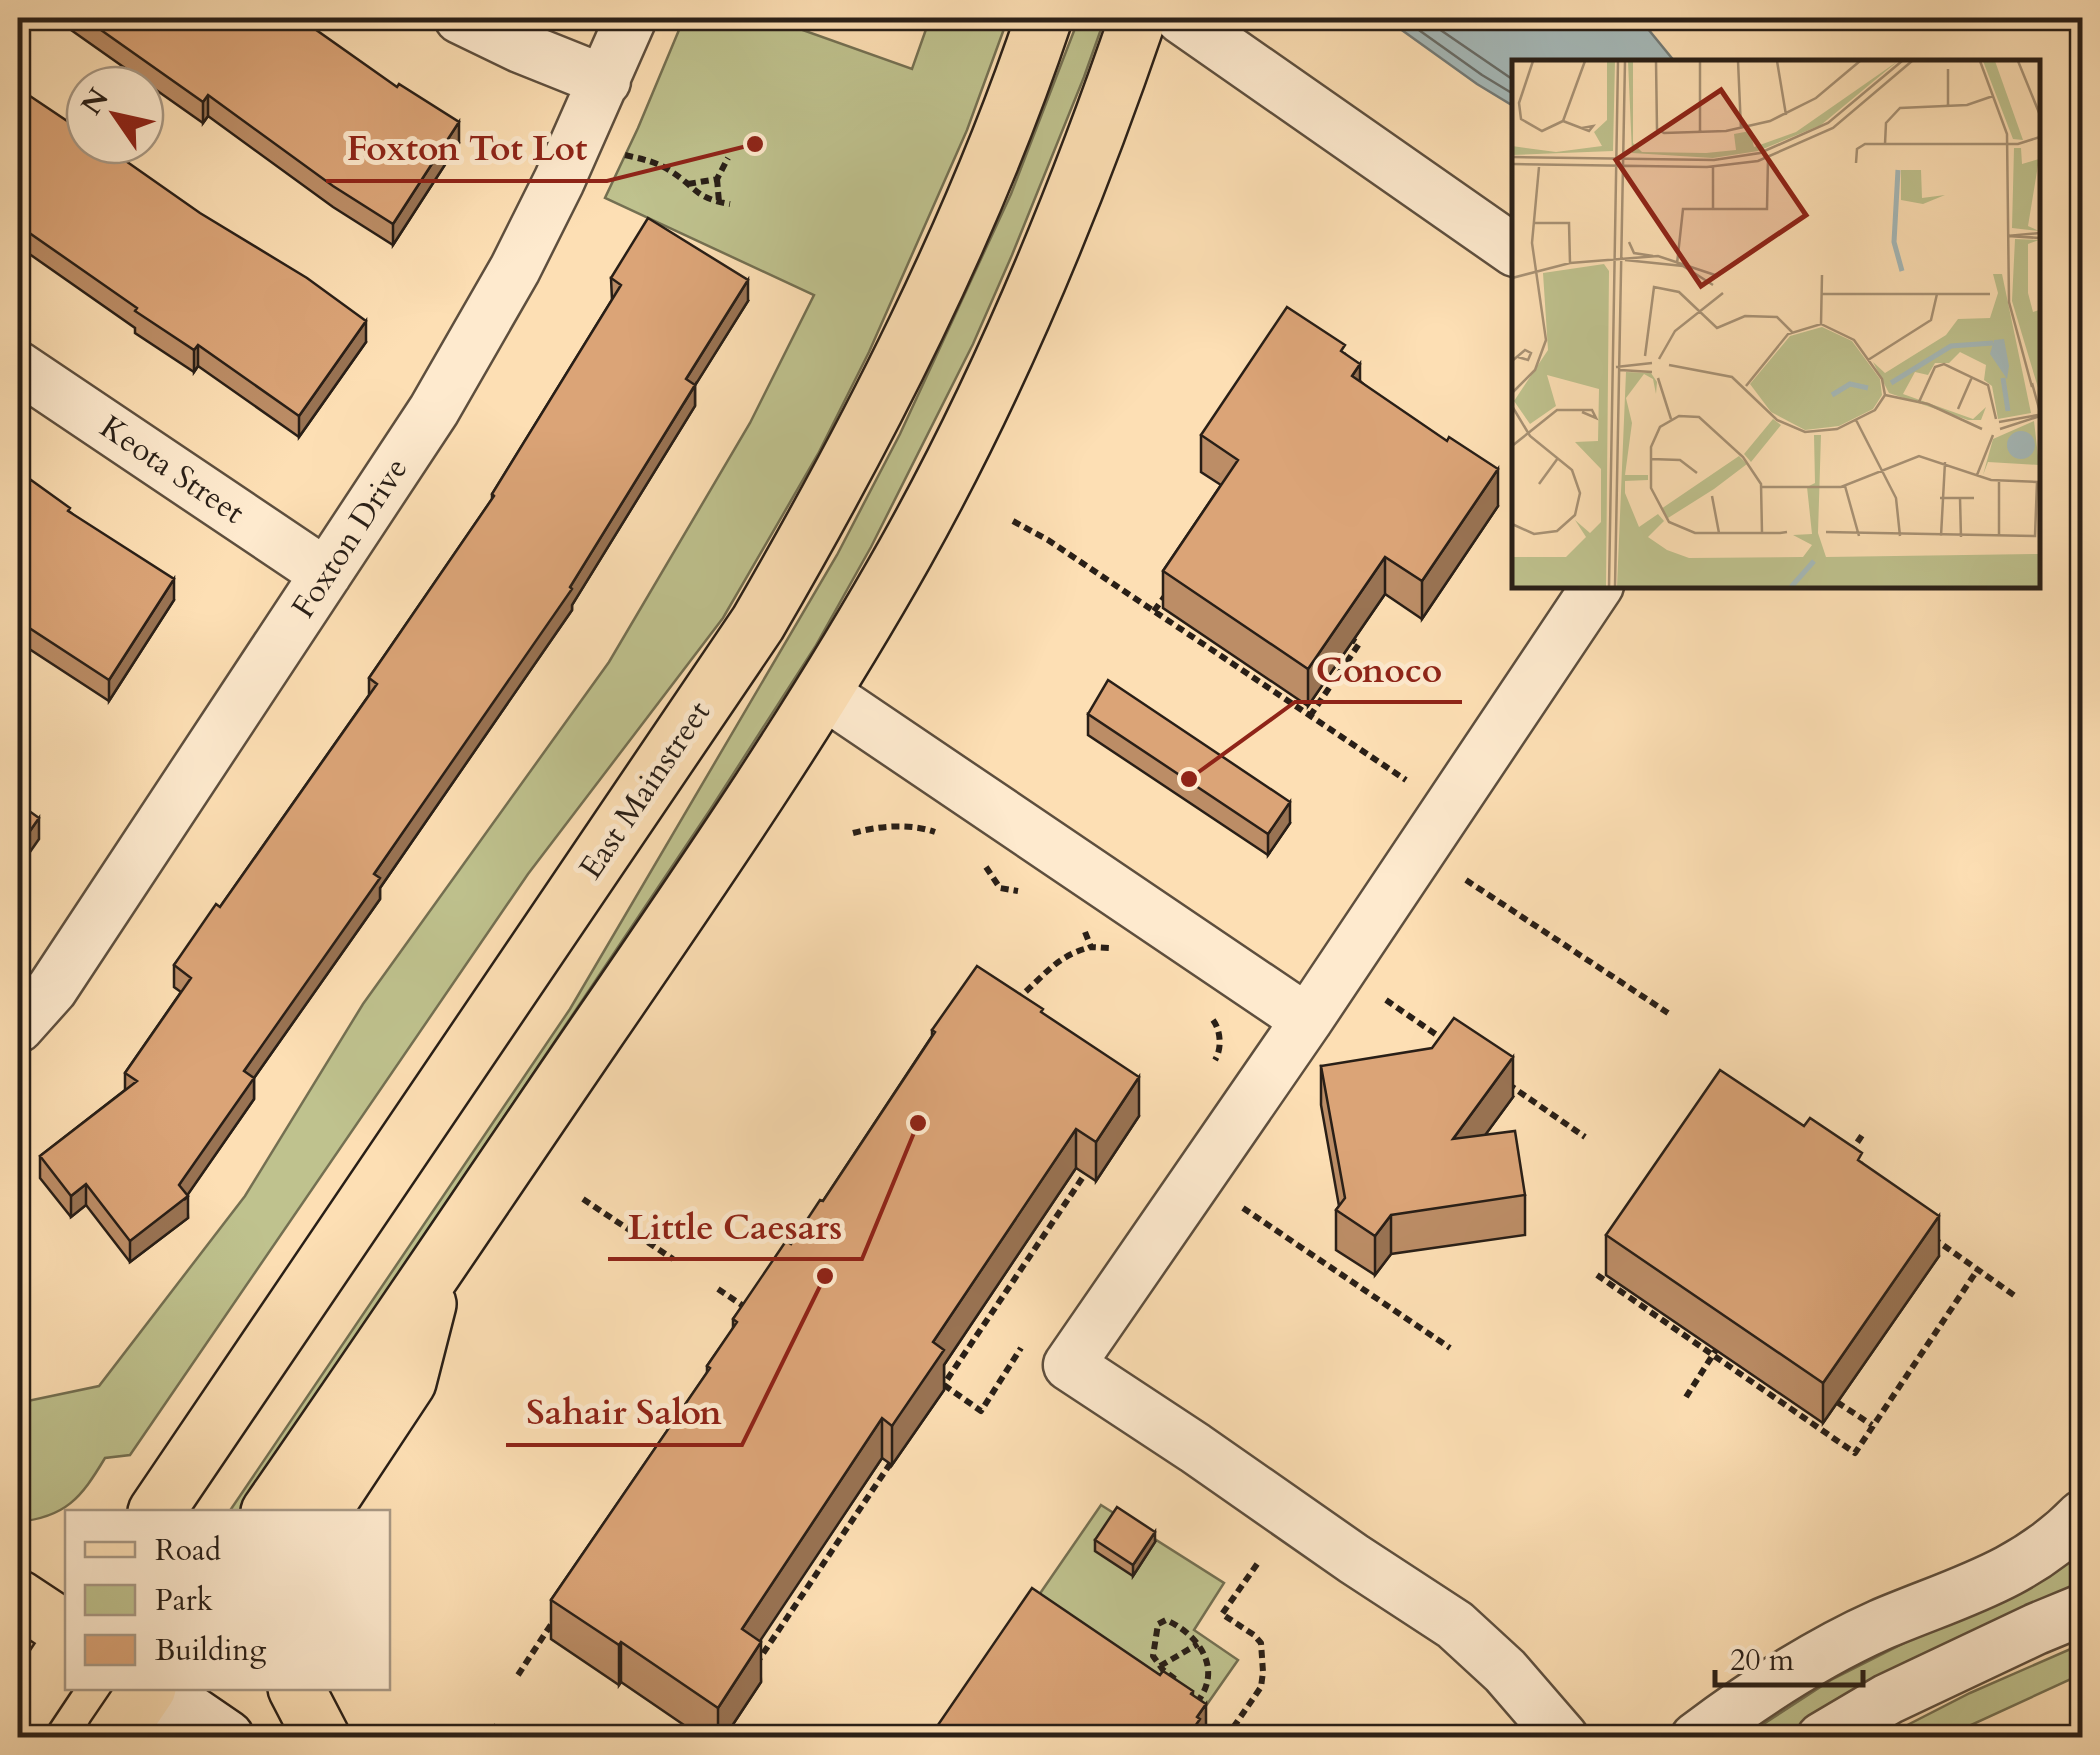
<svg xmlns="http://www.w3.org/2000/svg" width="2100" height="1755" font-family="Cardo,serif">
	<rect width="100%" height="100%" fill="#fddfb4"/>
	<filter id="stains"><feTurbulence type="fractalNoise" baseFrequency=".002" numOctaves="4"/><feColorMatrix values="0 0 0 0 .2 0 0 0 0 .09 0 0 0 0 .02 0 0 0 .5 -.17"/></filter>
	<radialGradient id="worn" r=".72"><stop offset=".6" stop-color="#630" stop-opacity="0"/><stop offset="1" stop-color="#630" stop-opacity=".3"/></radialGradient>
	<path fill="#bfc28e" stroke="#747052" stroke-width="2.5" d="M684 18H769L912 69 930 18H1008L967 130 869 352 818 454 723 618 528 874 130 1455 105 1458C81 1498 66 1517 18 1522V1403L99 1386 245 1196 363 1004 609 662 750 423 814 295 605 198 638 128Z
		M1079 18H1105L1084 77 1012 255 973 344 871 547 815 647 710 810 239 1512H229L570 1009 837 555 900 434 1011 194Z
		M1101 1505 1224 1583 1194 1630 1238 1660 1194 1723 1030 1608Z
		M2082 1544V1595L1829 1716 1795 1737 1742 1738 1831 1680 1934 1628Z
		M2082 1644V1674L1945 1737H1884L1970 1693Z"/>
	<path fill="#a5b9b9" stroke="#737b78" stroke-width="2.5" d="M1385 18H1626L1648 29 1675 62H1515V107L1477 84Z"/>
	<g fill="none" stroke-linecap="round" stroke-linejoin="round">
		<path stroke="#676c68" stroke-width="2.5" d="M1402 18 1482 75 1515 95
			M1423 18 1515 81"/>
		<g stroke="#5e4f3e" stroke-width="55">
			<path id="minor" d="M460 18 520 47 605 81
				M1181 18 1515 251
				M18 367 326 574
				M822 692 1307 1020
				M18 1027 52 989 434 410 515 269 559 181 631 18
				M1563 1738 1505 1671 1455 1625 1354 1559 1195 1448 1069 1365 1307 1020 1598 585
				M1696 1738C1753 1695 1815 1654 1880 1625 1955 1593 2023 1577 2082 1516
				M1822 1738 1888 1699 2036 1629 2082 1610"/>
		</g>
		<g stroke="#291f17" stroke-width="60">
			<path id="secondary" d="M153 1688 226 1738"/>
		</g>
		<g stroke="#291f17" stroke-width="60">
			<path id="primary" d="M156 1512 758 623C870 430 973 229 1044 18
				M269 1512C378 1355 485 1195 593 1037 702 878 811 720 905 553 1001 382 1075 202 1138 18
				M322 1512 408 1382 428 1304
				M18 1598 68 1631
				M296 1688 322 1738
				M18 1720 68 1645
				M114 1738 148 1688"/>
		</g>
		<path stroke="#291f17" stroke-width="6" stroke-dasharray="8 5" stroke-linecap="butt" d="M625 155C642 159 658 162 672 172 698 189 695 198 730 204
			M717 179 719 202
			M688 184 717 179 728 158
			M1013 521 1048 540 1406 780
			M1154 611 1168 592
			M1310 716 1359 644 1348 637
			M853 833C879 826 909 823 935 832
			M986 867 1000 888 1018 891
			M1466 880 1668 1013
			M1085 932 1091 947 1109 948
			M1016 1000C1044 977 1055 956 1091 947
			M1386 1000 1444 1040
			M1213 1020C1221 1031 1222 1049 1215 1060
			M1508 1084 1585 1137
			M1850 1153 1863 1134
			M583 1199 673 1259
			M1243 1208 1450 1348
			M1933 1238 2018 1298
			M1597 1275 1855 1453 1978 1269
			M718 1289 748 1309
			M944 1385 981 1411 1021 1348
			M940 1390 1089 1168
			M1686 1397 1716 1350
			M1837 1402 1872 1425
			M756 1664 894 1458
			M1160 1666 1198 1644
			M518 1675 554 1620
			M1175 1679 1163 1670 1153 1656 1158 1624 1166 1620C1198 1634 1223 1668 1198 1701L1192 1702
			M1202 1728 1216 1738
			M489 1738 497 1725
			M1226 1738 1261 1687 1263 1672 1261 1643 1254 1635 1222 1614 1260 1560"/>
		<use href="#minor" stroke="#feeace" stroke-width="50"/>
		<use href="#secondary" stroke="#feeace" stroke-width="55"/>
		<use href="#primary" stroke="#fddfb4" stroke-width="55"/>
	</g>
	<path fill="#bc8d66" stroke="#291f17" stroke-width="2.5" d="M54 18H289L459 143 393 245 333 207 208 116 203 123Z
		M857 18H887L884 27Z
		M18 88 366 342 299 437 198 366 194 372 135 333V328L18 246Z
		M611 278 748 301 695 385V406L572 605V610L380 888V899L254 1078V1099L187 1195 188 1218 130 1262 86 1205 71 1217 40 1178V1156L125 1090V1073L181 992 174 987V965L220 907 369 695V678L492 499V494L612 300Z
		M1345 354 1360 381 1498 506 1422 619 1385 594 1308 706 1163 608V571L1221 485 1201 472V435Z
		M18 477 70 512 174 600 109 701 20 643 18 644Z
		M1088 714 1290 823 1268 855 1088 735Z
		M1043 1014 1139 1116 1096 1181 1076 1168 944 1365V1390L892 1465 882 1458 759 1641 761 1682 724 1738H703L621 1682 619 1685 551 1639V1600L707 1373V1366L733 1329V1319L823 1201 932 1036V1030Z
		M1321 1066 1513 1097 1485 1135 1525 1195V1235L1391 1254 1375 1275 1336 1250V1210L1339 1206 1321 1105Z
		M1862 1163 1939 1256 1823 1423 1606 1275V1235Z
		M1095 1540 1155 1542 1133 1576 1095 1551Z"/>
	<path fill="#997353" stroke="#291f17" stroke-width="2.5" d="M208 95V116L203 123V102Z
		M459 122V143L393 245V224Z
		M748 280V301L686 400V379Z
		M366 321V342L299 437V416Z
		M198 345V366L194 372V350Z
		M1360 364V401L1352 376Z
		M695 385V406L572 605V610L380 888V899L254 1078V1099L184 1200 188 1196V1218L130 1262V1241L179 1185 244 1071 374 874 570 587Z
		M1498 469V506L1422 619V581Z
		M1385 557V594L1308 706V669Z
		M174 579V600L109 701V680Z
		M1290 802V823L1268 855V834Z
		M39 818V839L18 869V848Z
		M1513 1057V1097L1453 1179V1139Z
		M1139 1077V1116L1096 1181V1142Z
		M1076 1129V1168L944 1365V1390L892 1465V1426L933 1342Z
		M86 1184V1205L71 1217V1196Z
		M1391 1215V1254L1375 1275V1236Z
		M1939 1216V1256L1823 1423V1383Z
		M882 1418V1458L742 1668V1629Z
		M1155 1532V1542L1133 1576V1565Z
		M621 1642V1682L619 1685V1645Z
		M761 1642V1682L724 1738H718V1708Z
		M1193 1691 1192 1730 1197 1717 1206 1704V1738H1187Z"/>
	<path fill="#dba477" stroke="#291f17" stroke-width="2.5" d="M84 18H289L298 24 302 20 397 87 399 84 459 122 393 224 333 186 208 95 203 102Z
		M18 88 85 133V145H103L200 213 307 278 366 321 299 416 198 345 194 350 135 311 137 308 18 225Z
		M648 218 748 280 686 379 695 385 570 587 572 589 374 874 380 878 244 1071 254 1078 179 1185 188 1196 130 1241 86 1184 71 1196 40 1156 137 1081 125 1073 191 978 174 965 216 904 220 907 377 684 369 678 494 496 492 494 621 285 611 278Z
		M1287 307 1345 345 1341 351 1360 364 1352 376 1447 441 1449 437 1498 469 1422 581 1385 557 1308 669 1163 571 1238 460 1201 435Z
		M18 477 28 484 31 480 70 508 68 511 174 579 109 680 20 622 18 623Z
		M1108 680 1290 802 1268 834 1088 714Z
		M18 803 39 818 18 848Z
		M977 966 1043 1009 1041 1012 1139 1077 1096 1142 1076 1129 933 1342 944 1350 892 1426 882 1418 742 1629 761 1642 718 1708 621 1642 619 1645 551 1600 710 1368 707 1366 737 1322 733 1319 786 1241 791 1244 820 1200 823 1201 935 1032 932 1030Z
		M1454 1018 1513 1057 1453 1139 1515 1131 1525 1195 1391 1215 1375 1236 1336 1210 1345 1198 1321 1066 1432 1048Z
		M1720 1070 1804 1126 1810 1118 1862 1153 1858 1160 1939 1216 1823 1383 1606 1235Z
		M18 1168H20L18 1285Z
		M1117 1507 1155 1532 1133 1565 1095 1540Z
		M1032 1588 1160 1675 1163 1671 1193 1691 1191 1694 1206 1704 1197 1717 1200 1719 1187 1738H929Z"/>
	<g text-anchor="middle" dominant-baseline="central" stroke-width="10" stroke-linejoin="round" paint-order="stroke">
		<g font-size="32" fill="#291f17" stroke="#feeace">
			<text transform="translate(172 470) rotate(34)">Keota Street</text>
			<text transform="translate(350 538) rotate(-57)">Foxton Drive</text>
			<text transform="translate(645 790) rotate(-56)">East Mainstreet</text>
		</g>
	</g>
	<g transform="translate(1512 60)">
		<rect width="528" height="528" fill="#fddfb4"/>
		<path d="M95 1H103L101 91 0 95V86L44 92 90 86 82 72 95 60ZM116 1H121V83L130 92 194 93 224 90 222 74 238 71 242 87 284 72 386 1 309 65 246 91 201 98 120 93ZM471 1H483L511 80 501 79ZM502 88H509L510 104 527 99 516 166 527 171 500 168ZM389 110H409L410 138 433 135 411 144 389 140ZM503 179 527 180 516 184V233L521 252 527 250V331L500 241ZM92 204 97 211 94 527H0V497H54L74 477 63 460 78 473 89 462V409L63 382 86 381 87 329 35 315 44 346 18 364 2 341 36 290 31 213ZM481 214H490L519 353 486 359 480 326 472 320 474 305 448 292 437 303H423L416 315 403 312 391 334 461 359 474 347 469 360H456L377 333 361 302 373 313 434 275 446 259 478 258 486 233ZM310 267 340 281 368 319 370 335 361 349 327 366 293 370 259 352 238 324 278 276ZM114 312 139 313 145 322 144 334 141 319 132 314 114 338 120 363 113 415H136V420L113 421V433L127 467 146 454 152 461 136 477 155 490 177 498 291 497 300 485 281 475 300 474 295 427 303 423 302 375H309L306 473 314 497 527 494V527H105ZM261 359 269 365 239 402 232 394ZM522 361 527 405 476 402 471 415 481 379ZM227 396 235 404 202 429 156 458 149 449Z" fill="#bfc28e"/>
		<path d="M492 279 497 306 495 319 478 294 482 280ZM495 385a14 14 0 1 1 28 0a14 14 0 1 1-28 0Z" fill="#a5b9b9"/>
		<path fill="none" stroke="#a5b9b9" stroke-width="5" d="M386 110 382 182 390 211M491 318 496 351M379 323 439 286 481 283M320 335 338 324 356 328M279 527 302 501"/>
		<path fill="none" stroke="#a89275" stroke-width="2.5" d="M21 1 7 43 9 59 30 71 51 61M144 1 145 69 152 73 214 71 258 61 304 38 348 1M188 1V72M226 1 229 69M265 1 274 55M468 1 495 74 497 242 520 327M506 1 528 55M436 9V46M51 61 73 1M51 61 77 71 81 66 70 68M373 84 374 63 388 48 455 45 481 36M0 97 202 100 248 93 316 63 390 1M344 103 345 89 353 84H506L528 77M0 104 195 107 246 101 321 68 400 1M201 149V107M21 163H57L58 203M495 176 528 173M496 176 528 178M117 182 122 193 141 196M113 200 171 206 201 225M165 204 171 149H255L256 98M0 218 58 203 146 196 206 216M309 234H478M309 264 310 215M133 296 142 227 167 232 205 268 233 256 265 257 280 272M147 299 163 271 211 233M356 300 419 260 425 234M0 301 13 290 19 293 16 300 6 297M157 305 220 317 265 360 293 372 325 369 363 350 373 335M104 307 140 303M108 310 140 312M146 318 159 359M520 323 528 352M234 326 276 274 309 264 342 280 370 319 373 335M0 333 23 310 34 280 20 183 27 107M373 335 416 344 470 369M407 342 423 307 432 304 476 325 484 359M0 346 18 376 60 410 68 433 63 455 45 471 22 474 0 464M446 349 460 317M344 360 384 438 388 476M487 362 526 355M488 369 528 356M0 386 45 350H80L84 358 70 352M139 399 168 400 185 413M465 415 481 375M487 420V477M27 424 46 398M333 426 347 476M250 427H329L407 396 479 420 525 422 523 476 314 472M200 436 207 473M428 438H462M448 438 449 477M250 473 249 424 231 397 187 357 167 356 148 367 139 387V428L157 462 183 473H268L275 472M429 476 433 402M97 527 106 1M103 527 113 1"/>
		<path fill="#8f2418" fill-opacity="0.15" stroke="#8f2418" stroke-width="5" d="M209 30 294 155 189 226 104 100Z"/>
		<rect width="528" height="528" fill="none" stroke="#291f17" stroke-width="5"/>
	</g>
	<path fill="none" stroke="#8f2418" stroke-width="4" d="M755 144L607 181H326M1189 779L1295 702H1462M918 1123L862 1259H608M825 1276L742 1445H506"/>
	<g fill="#8f2418" stroke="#feeace" stroke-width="4">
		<circle cx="755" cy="144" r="10"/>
		<circle cx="1189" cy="779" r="10"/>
		<circle cx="918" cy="1123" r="10"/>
		<circle cx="825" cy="1276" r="10"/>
	</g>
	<g font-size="35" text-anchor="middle" font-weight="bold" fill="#8f2418" stroke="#feeace" stroke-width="10" stroke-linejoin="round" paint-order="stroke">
		<text x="467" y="160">Foxton Tot Lot</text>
		<text x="1379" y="682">Conoco</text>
		<text x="735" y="1239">Little Caesars</text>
		<text x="624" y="1424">Sahair Salon</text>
	</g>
	<rect width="2100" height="1755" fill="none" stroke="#fddfb4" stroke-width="60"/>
	<rect x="20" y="20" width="2060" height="1715" fill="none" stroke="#291f17" stroke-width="5"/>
	<rect x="30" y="30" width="2040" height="1695" fill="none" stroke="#291f17" stroke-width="2.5"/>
	<rect x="65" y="1510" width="325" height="180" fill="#feeace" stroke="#a99985" stroke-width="2.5"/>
	<rect x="85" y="1542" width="50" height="15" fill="#fddfb4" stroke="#a99985" stroke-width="2.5"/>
	<text x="155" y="1560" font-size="30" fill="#291f17">Road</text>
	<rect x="85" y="1585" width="50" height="30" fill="#bfc28e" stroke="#a99985" stroke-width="2.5"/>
	<text x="155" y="1610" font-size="30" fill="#291f17">Park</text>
	<rect x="85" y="1635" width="50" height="30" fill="#dba477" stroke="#a99985" stroke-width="2.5"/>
	<text x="155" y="1660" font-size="30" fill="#291f17">Building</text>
	<g transform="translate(115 115) rotate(304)"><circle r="48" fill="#feeace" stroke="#a99985" stroke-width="2.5"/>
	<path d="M0-8L18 38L0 25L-18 38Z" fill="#8f2418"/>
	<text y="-15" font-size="28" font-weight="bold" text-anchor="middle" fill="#291f17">N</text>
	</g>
	<path d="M1715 1670v15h148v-15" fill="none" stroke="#291f17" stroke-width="5"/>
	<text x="1730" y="1670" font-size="30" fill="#291f17" stroke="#feeace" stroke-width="8" paint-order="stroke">20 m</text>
	<rect width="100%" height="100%" filter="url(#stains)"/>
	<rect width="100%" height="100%" fill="url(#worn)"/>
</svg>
